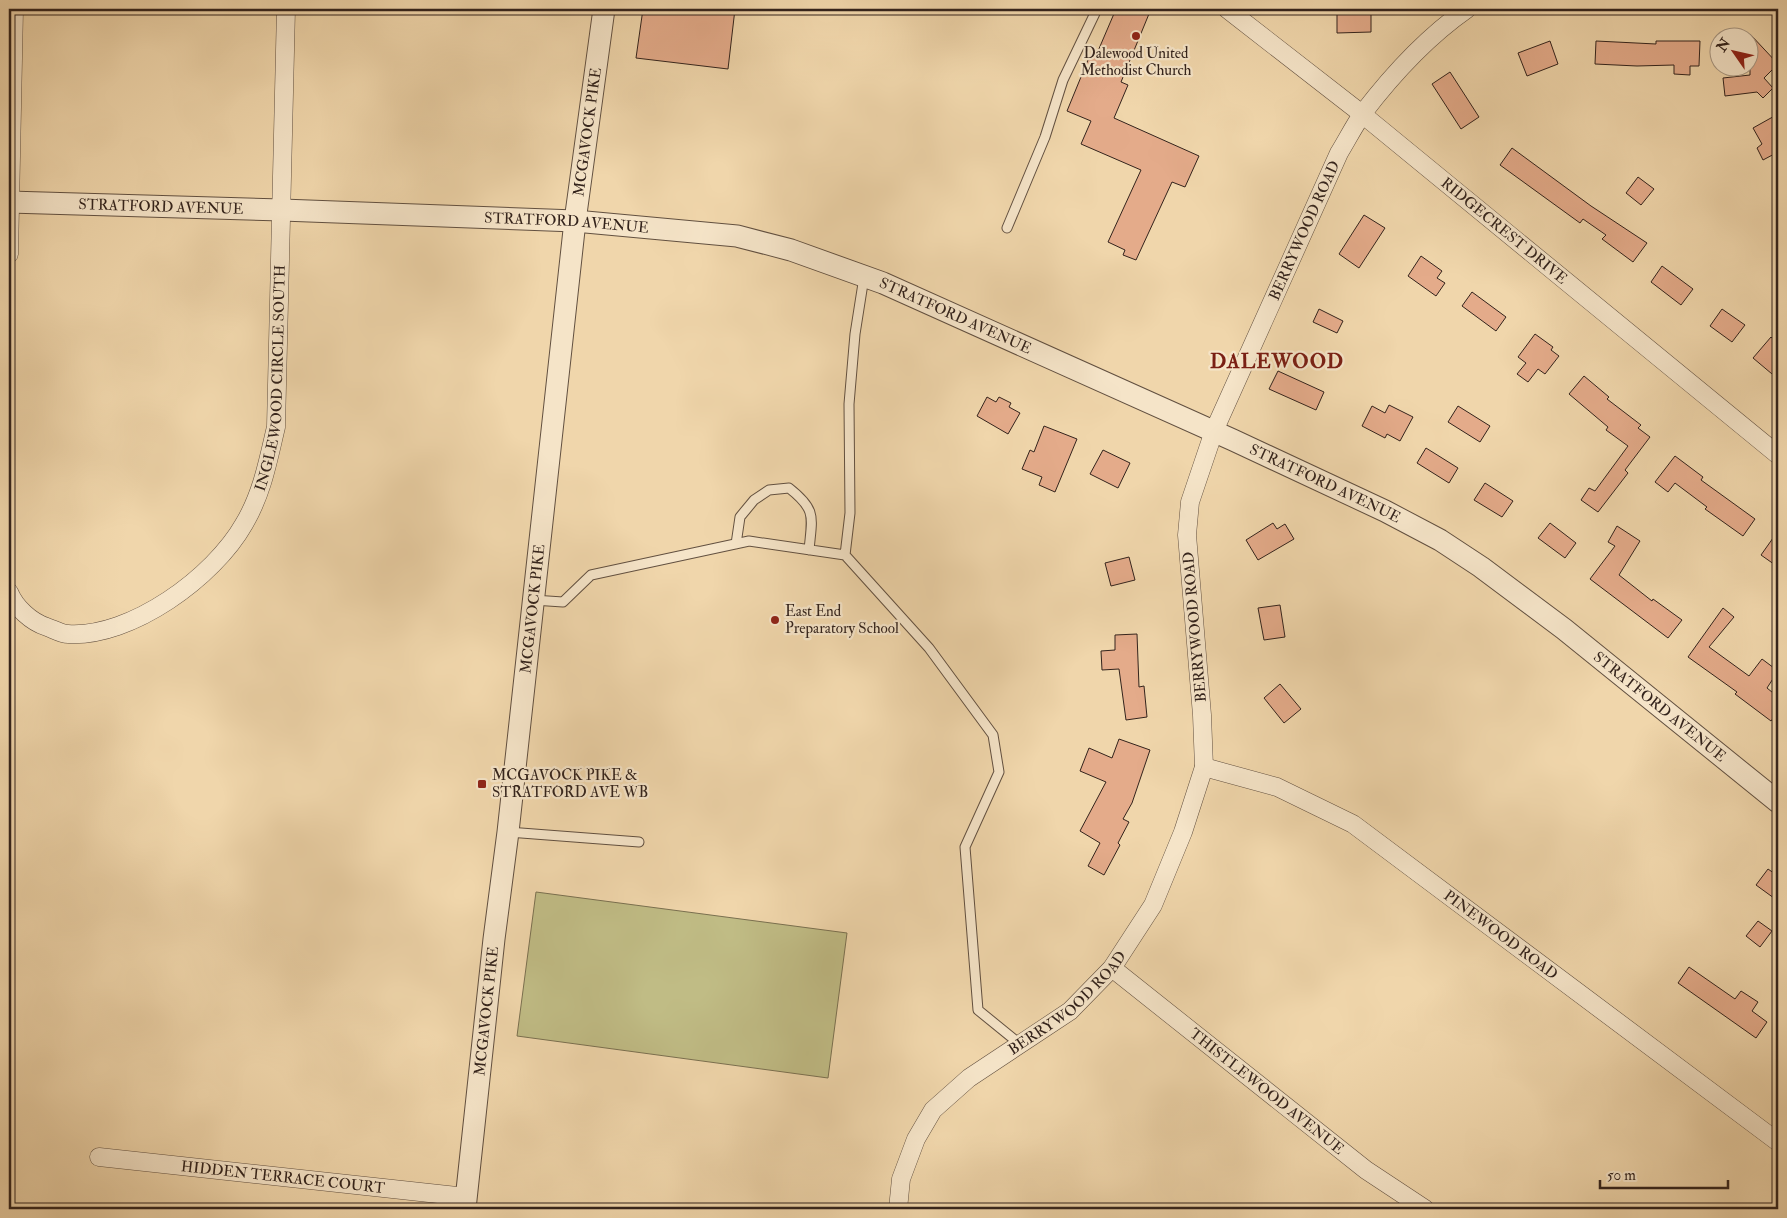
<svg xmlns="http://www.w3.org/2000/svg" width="1787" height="1218" font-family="'IM FELL Double Pica',serif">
	<rect width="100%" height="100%" fill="#f0d6ab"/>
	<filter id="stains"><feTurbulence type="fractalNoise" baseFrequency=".004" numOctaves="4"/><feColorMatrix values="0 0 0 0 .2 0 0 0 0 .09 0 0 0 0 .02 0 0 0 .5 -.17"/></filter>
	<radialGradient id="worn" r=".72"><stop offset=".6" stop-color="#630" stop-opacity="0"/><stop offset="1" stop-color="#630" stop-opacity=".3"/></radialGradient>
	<path fill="#c0bc85" stroke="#7a7050" d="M536 892 847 933 828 1078 517 1036Z"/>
	<path fill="#e4ab8a" stroke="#33231c" d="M643 9H735L728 69 636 58Z
		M1116 9H1151L1121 82 1128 85 1114 118 1199 156 1185 187 1172 182 1136 260 1123 255 1125 250 1108 242 1141 170 1081 144 1091 121 1067 111 1090 55 1095 58Z
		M1337 9H1371V32L1337 33Z
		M1750 34 1778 64 1764 78 1773 88 1763 98 1757 92 1725 96 1723 78 1750 75Z
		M1550 41 1558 64 1527 76 1518 53Z
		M1596 41 1656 44V41H1700L1699 66H1690V75L1674 74V65L1637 66 1595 64Z
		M1450 72 1479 117 1461 129 1432 84Z
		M1778 114V152L1763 160 1757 148 1762 144 1753 128Z
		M1512 148 1591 206 1647 243 1633 262 1602 239 1606 235 1583 219 1580 223 1500 165Z
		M1638 177 1654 189 1641 205 1626 193Z
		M1364 215 1385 228 1359 268 1339 254Z
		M1421 256 1442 271 1437 278 1445 283 1436 296 1408 276Z
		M1662 266 1693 289 1681 305 1651 282Z
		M1472 292 1506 317 1496 331 1462 306Z
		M1319 309 1343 321 1337 333 1313 322Z
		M1722 309 1745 325 1732 342 1710 326Z
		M1535 334 1553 347 1551 350 1559 356 1545 374 1538 369 1528 382 1517 374 1526 363 1518 357Z
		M1771 337 1778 344V379L1753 358Z
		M1278 371 1324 392 1316 410 1269 389Z
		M1584 376 1609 397 1607 399 1641 425 1638 428 1650 437 1625 470 1628 473 1598 512 1581 500 1589 488 1595 491 1628 446 1606 430 1608 427 1569 394Z
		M987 397 996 402 999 397 1011 403 1009 407 1020 413 1008 434 977 416Z
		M1389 405 1413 417 1400 441 1387 434 1385 438 1362 426 1372 406 1385 413Z
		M1458 406 1490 426 1480 442 1448 422Z
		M1044 426 1077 439 1055 492 1039 485 1042 477 1022 469 1030 450 1034 452Z
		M1426 448 1458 468 1449 483 1417 463Z
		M1103 450 1130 463 1118 488 1090 474Z
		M1675 456 1703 477 1701 480 1755 519 1743 536 1705 509 1707 507 1675 483 1668 492 1655 482Z
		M1485 483 1513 501 1502 517 1474 500Z
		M1273 523 1277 529 1285 524 1294 539 1258 560 1246 540Z
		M1550 523 1576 543 1565 558 1538 538Z
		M1617 526 1640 541 1619 575 1652 601 1653 599 1682 620 1668 638 1590 579 1615 546 1608 542Z
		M1778 531V567L1761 555Z
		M1129 557 1135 580 1111 586 1105 563Z
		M1280 605 1285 637 1264 640 1258 608Z
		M1723 608 1734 617 1709 647 1749 676 1762 659 1778 671 1767 688 1778 697V712L1771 721 1735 694 1737 692 1688 657Z
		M1137 634 1139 687 1144 686 1147 717 1126 720 1119 669 1102 670 1101 651 1115 650V635Z
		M1280 684 1301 709 1284 723 1264 698Z
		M1119 739 1150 750 1132 803 1123 819 1129 822 1118 843 1120 845 1104 875 1088 866 1100 843 1080 831 1106 782 1080 771 1089 748 1112 758Z
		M1768 869 1778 876V901L1756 885Z
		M1758 921 1772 931 1760 947 1746 936Z
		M1689 967 1735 999 1741 991 1758 1002 1752 1011 1767 1022 1756 1038 1678 983Z"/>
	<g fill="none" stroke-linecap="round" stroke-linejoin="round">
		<g stroke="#625040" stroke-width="11">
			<path id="service" d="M1007 228 1045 137 1063 80 1097 9
				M736 544 740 517 754 500 769 490 789 488C817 510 812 517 809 550
				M845 555 929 648 993 735 999 772 965 847 978 1010 1021 1045
				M533 600 563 602 591 575 749 541 845 555 850 513 849 404 855 334 864 277
				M508 832 639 842"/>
		</g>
		<g stroke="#625040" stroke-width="19">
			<g id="minor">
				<path id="s1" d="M1227 9 1362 114 1778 455"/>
				<path d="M9 254 14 9"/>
				<path id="s2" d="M9 592C15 607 31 622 47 627 53 629 61 634 68 634 131 638 214 577 244 524 262 494 268 461 276 427L286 9"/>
				<path id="s3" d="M1204 767 1277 787 1353 824 1778 1142"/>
				<path id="s4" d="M1112 968 1366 1170 1425 1209"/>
				<path id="s5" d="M99 1157 466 1197"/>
				<path id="s6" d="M898 1209 901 1179 916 1139 933 1110 969 1078 1070 1011 1112 968 1153 905 1183 832 1204 767 1202 715 1187 535 1190 502 1214 431 1339 153C1347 140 1354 126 1363 113 1392 75 1427 37 1467 9"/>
			</g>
		</g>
		<g stroke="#625040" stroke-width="23">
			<g id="tertiary">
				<path id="s7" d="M9 202 282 210 575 221 737 236 791 250 883 283 1233 440 1385 511 1440 540 1481 567 1564 629 1778 802"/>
				<path id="s8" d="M465 1209 494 939 508 832 575 221 604 9"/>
			</g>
		</g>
		<use href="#service" stroke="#f5e4c8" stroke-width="9"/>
		<use href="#minor" stroke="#f5e4c8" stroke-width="18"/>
		<use href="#tertiary" stroke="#f5e4c8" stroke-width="21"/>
	</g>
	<g fill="#8f2418" stroke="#f5e4c8" stroke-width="2">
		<circle cx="1136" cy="36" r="5"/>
		<circle cx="775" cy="620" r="5"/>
		<rect x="477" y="779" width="10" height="10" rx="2.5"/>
	</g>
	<g text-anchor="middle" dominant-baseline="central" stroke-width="4.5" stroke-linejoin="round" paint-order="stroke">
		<g font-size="15" fill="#33231c" stroke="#f5e4c8" text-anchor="start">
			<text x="1136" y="53" text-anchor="middle">Dalewood United<tspan x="1136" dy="17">Methodist Church</tspan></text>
			<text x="785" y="611">East End<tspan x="785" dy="17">Preparatory School</tspan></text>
			<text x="492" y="775">MCGAVOCK PIKE &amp;<tspan x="492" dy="17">STRATFORD AVE WB</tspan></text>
		</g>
		<g font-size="15" fill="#33231c" stroke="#f5e4c8">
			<text stroke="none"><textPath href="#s8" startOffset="1084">MCGAVOCK PIKE</textPath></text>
			<text stroke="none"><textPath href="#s7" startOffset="152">STRATFORD AVENUE</textPath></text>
			<text stroke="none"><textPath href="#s7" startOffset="558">STRATFORD AVENUE</textPath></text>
			<text stroke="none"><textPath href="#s6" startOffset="1119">BERRYWOOD ROAD</textPath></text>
			<text stroke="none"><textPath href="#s1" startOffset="355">RIDGECREST DRIVE</textPath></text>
			<text stroke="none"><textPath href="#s7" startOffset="962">STRATFORD AVENUE</textPath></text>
			<text stroke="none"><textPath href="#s2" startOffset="442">INGLEWOOD CIRCLE SOUTH</textPath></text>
			<text stroke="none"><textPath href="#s7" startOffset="1368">STRATFORD AVENUE</textPath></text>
			<text stroke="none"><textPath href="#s8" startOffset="604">MCGAVOCK PIKE</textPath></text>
			<text transform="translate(1195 627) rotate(-95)">BERRYWOOD ROAD</text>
			<text stroke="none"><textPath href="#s7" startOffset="1772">STRATFORD AVENUE</textPath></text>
			<text stroke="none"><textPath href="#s3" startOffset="345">PINEWOOD ROAD</textPath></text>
			<text stroke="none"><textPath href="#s6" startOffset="279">BERRYWOOD ROAD</textPath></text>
			<text stroke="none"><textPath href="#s8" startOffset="199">MCGAVOCK PIKE</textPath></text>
			<text stroke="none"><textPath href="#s4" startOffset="198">THISTLEWOOD AVENUE</textPath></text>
			<text stroke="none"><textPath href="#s5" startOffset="185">HIDDEN TERRACE COURT</textPath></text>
		</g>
		<g font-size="20" font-weight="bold" letter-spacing="1" fill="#7a1f14" stroke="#f5e4c8">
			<text x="1277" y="361">DALEWOOD</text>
		</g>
	</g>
	<rect width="1787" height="1218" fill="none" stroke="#f0d6ab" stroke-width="30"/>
	<rect x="10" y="10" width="1767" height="1198" fill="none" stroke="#33231c" stroke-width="2.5"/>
	<rect x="15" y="15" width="1757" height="1188" fill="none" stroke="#33231c"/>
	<g transform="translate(1734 52) rotate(304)"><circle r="24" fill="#f5e4c8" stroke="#a79783"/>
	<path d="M0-4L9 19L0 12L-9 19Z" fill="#8f2418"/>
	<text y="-8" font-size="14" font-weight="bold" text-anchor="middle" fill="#33231c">N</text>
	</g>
	<path d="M1600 1180v8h128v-8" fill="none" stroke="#33231c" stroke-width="2.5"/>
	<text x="1607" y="1180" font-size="15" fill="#33231c" stroke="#f5e4c8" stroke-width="4" paint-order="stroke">50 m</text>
	<rect width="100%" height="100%" filter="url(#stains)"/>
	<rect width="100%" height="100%" fill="url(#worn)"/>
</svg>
